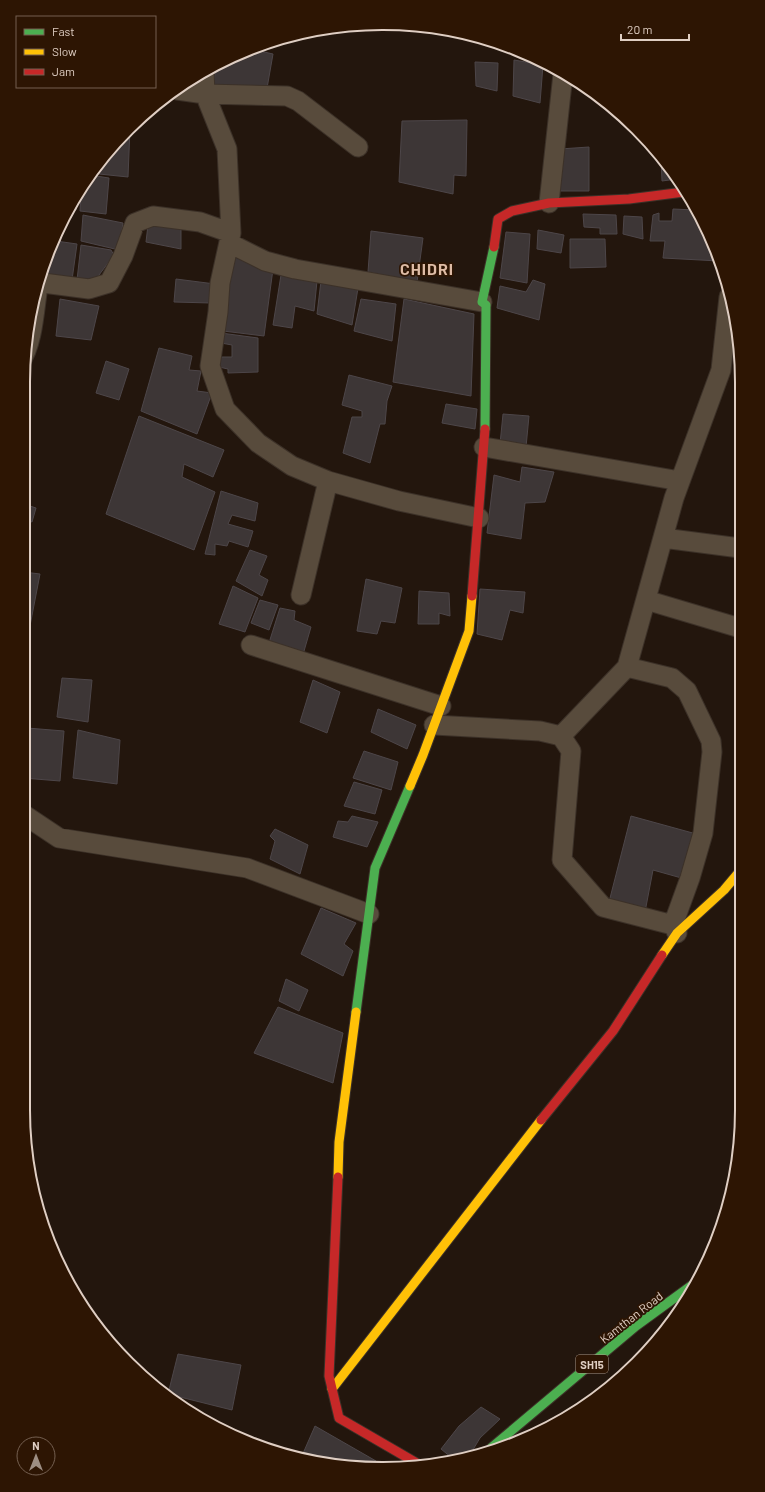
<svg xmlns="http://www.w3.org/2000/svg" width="765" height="1492" font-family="Barlow,sans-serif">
	<rect width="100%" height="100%" fill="#23160d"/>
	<path fill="#3d3636" stroke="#4d4649" d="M251 49 273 54 266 94 213 90 216 65Z
		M514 60 543 65 540 103 513 96Z
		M475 62 498 63 497 91 476 86Z
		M467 120 466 176 454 175 453 194 399 182 402 121Z
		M130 128 128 177 99 174 100 160Z
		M589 147V191H555L560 149Z
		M661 157 668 164 677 179 662 181Z
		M90 175 109 178 106 214 80 211 81 190Z
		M77 196 76 210 70 208Z
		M673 209 695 210 715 245 719 261 663 258 665 241H650L653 215 659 213V221H672Z
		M583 214 616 215 617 234H600V228L584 227Z
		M83 215 123 223 119 250 81 241Z
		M624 216 642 217 643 239 623 234Z
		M148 225 181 228V249L146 242Z
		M538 230 564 235 561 253 537 249Z
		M371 231 423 238 417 282 368 272Z
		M506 232 530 234 527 283 500 278Z
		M57 233H58L52 257 48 256Z
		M570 239H605L606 267 570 268Z
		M56 241 77 244 72 280 47 274Z
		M81 245 111 250 114 255 93 283 77 280Z
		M233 255 273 269 264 336 223 331Z
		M281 275 317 281 314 311 295 306 292 328 273 325Z
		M176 279 215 284 211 303 174 302Z
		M533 280 545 284 539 320 497 308 500 286 526 292Z
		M321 281 358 288 352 325 317 314Z
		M60 299 99 306 91 340 56 336Z
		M361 299 396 304 392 341 354 331Z
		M404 299 474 314 471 396 393 382Z
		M221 333 258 338V372L228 373V369L219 367V357H232V345L221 343Z
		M159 348 192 356 189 370 201 371 197 391 212 393 197 434 141 411Z
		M106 361 129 369 119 400 96 393Z
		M349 375 392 386 387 401 385 424H380L370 463 343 453 352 417H362V411L342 405Z
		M446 404 477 409 475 429 442 423Z
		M503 414 529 416 526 447 500 444Z
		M139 416 224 450 213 477 184 464 182 477 215 492 194 550 106 514Z
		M522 467 554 472 545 502 525 503 521 539 487 533 494 475 520 482Z
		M221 491 258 503 255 521 232 515 228 524 253 531 248 547 229 541 227 546 215 544V555L205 554Z
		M24 504 36 508 32 522 24 519Z
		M250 550 267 556 259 575 268 580 262 596 236 581Z
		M24 572 40 574 29 631 23 630Z
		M366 579 402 588 395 623 381 621 377 634 357 631Z
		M233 586 258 598 245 632 219 624Z
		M480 589 525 592 523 613 510 610 502 640 477 634Z
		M419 591 449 593 450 616 439 613V624H418Z
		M260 600 278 605 269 630 251 623Z
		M280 608 295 611 294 620 311 627 302 658 268 646Z
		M62 678 92 680 88 722 57 717Z
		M313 680 340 692 327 733 300 722Z
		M378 709 416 725 407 749 371 732Z
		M27 728 64 731 60 781 23 778Z
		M78 730 120 740 117 784 73 778Z
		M364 751 398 762 391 790 353 778Z
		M354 782 382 790 375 814 344 806Z
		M352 816 378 822 367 847 333 837 338 821 348 822Z
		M631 816 700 835 685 879 653 870 645 912 609 902Z
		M275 829 308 845 300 874 270 859 275 841 270 836Z
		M321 908 356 923 344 944 353 951 343 976 301 954Z
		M286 979 308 990 299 1011 279 1001Z
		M278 1007 343 1033 333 1083 254 1053Z
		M178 1354 241 1365 232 1410 168 1394Z
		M481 1407 500 1419 480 1438 471 1453 452 1458 441 1449 459 1426Z
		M315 1426 376 1461 374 1465 301 1458Z"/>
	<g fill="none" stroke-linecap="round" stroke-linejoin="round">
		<g stroke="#3c3128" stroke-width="12">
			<path id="lane" d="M24 364C38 345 39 306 43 283"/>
		</g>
		<g stroke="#3c3128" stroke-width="21">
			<path id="street" d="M204 71 205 94 227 149 231 233 220 283 218 312 210 366 225 409 258 443 292 466 328 481 399 501 479 518
				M177 90 205 94 287 96 298 101 358 147
				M549 203 563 74
				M229 243 265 261 295 269 482 302
				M39 280 43 283 89 289 109 283 123 256 135 223 153 216 200 222 231 233
				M484 447 680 481
				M663 538 740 548
				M301 595 328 481
				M646 600 740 628
				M251 645 441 706
				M627 667 672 678 687 691 711 741 712 752 703 833 690 878 673 925
				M434 725 540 731 561 736 627 667 674 498 721 370 729 297
				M561 736 571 751 562 860 603 907 673 925 677 933
				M23 814 59 838 247 868 369 914"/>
		</g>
		<g stroke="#3c3128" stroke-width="11">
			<path id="fast" d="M485 429 486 305 482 302 494 247
				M356 1012 375 868 410 786
				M491 1448 636 1326 695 1283"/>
		</g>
		<g stroke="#3c3128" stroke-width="11">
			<path id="slow" d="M410 786 423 755 469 631 472 596
				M662 955 677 933 724 890 740 871
				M338 1177 339 1142 356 1012
				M332 1389 541 1120"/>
		</g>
		<g stroke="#3c3128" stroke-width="11">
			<path id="jam" d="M494 247 498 219 512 211 549 203 629 199 684 192
				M472 596 485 429
				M541 1120 613 1031 662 955
				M338 1177 329 1376 339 1418 420 1465"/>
		</g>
		<use href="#lane" stroke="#584b3c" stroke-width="10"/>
		<use href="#street" stroke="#584b3c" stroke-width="19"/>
		<use href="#fast" stroke="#4caf50" stroke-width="9"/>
		<use href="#slow" stroke="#ffc107" stroke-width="9"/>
		<use href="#jam" stroke="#c62828" stroke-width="9"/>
	</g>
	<g text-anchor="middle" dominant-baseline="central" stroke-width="3.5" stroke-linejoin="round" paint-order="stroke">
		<rect fill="#2d1503" stroke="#aa9689" stroke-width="1" x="576" y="1355" width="32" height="18" rx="3"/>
		<g font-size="11" font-weight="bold" fill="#dfcec3">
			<text x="592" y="1364">SH15</text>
		</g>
		<g font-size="12" fill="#dfcec3" stroke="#2d1503">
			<text transform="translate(631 1317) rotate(-38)">Kamthan Road</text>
		</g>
		<g font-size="16" font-weight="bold" letter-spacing="1" fill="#debca6" stroke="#2d1503">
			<text x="427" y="268">CHIDRI</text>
		</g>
	</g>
	<path d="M0 0H765V1492H0ZM382 30H383A352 352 0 0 1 735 382V1110A352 352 0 0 1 383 1462H382A352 352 0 0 1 30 1110V382A352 352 0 0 1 382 30Z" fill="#2d1503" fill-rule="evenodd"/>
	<path fill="none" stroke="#dfcec3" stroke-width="2" d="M382 30H383A352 352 0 0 1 735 382V1110A352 352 0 0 1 383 1462H382A352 352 0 0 1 30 1110V382A352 352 0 0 1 382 30Z"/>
	<rect x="16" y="16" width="140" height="72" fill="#2d1503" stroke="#745f50"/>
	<rect x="24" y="29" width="20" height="6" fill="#4caf50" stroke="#745f50"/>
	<text x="52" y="36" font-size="12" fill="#dfcec3">Fast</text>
	<rect x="24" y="49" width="20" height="6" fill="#ffc107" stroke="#745f50"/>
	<text x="52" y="56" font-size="12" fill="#dfcec3">Slow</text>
	<rect x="24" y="69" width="20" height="6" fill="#c62828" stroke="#745f50"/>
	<text x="52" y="76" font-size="12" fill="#dfcec3">Jam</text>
	<g transform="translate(36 1456)"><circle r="19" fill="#2d1503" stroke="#745f50"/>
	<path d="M0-3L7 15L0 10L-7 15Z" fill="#9d8e83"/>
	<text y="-6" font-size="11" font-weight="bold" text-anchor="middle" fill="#dfcec3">N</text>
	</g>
	<path d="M621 34v6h68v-6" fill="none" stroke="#dfcec3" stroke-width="2"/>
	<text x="627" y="34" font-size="12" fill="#dfcec3" stroke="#2d1503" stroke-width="3" paint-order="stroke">20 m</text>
</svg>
